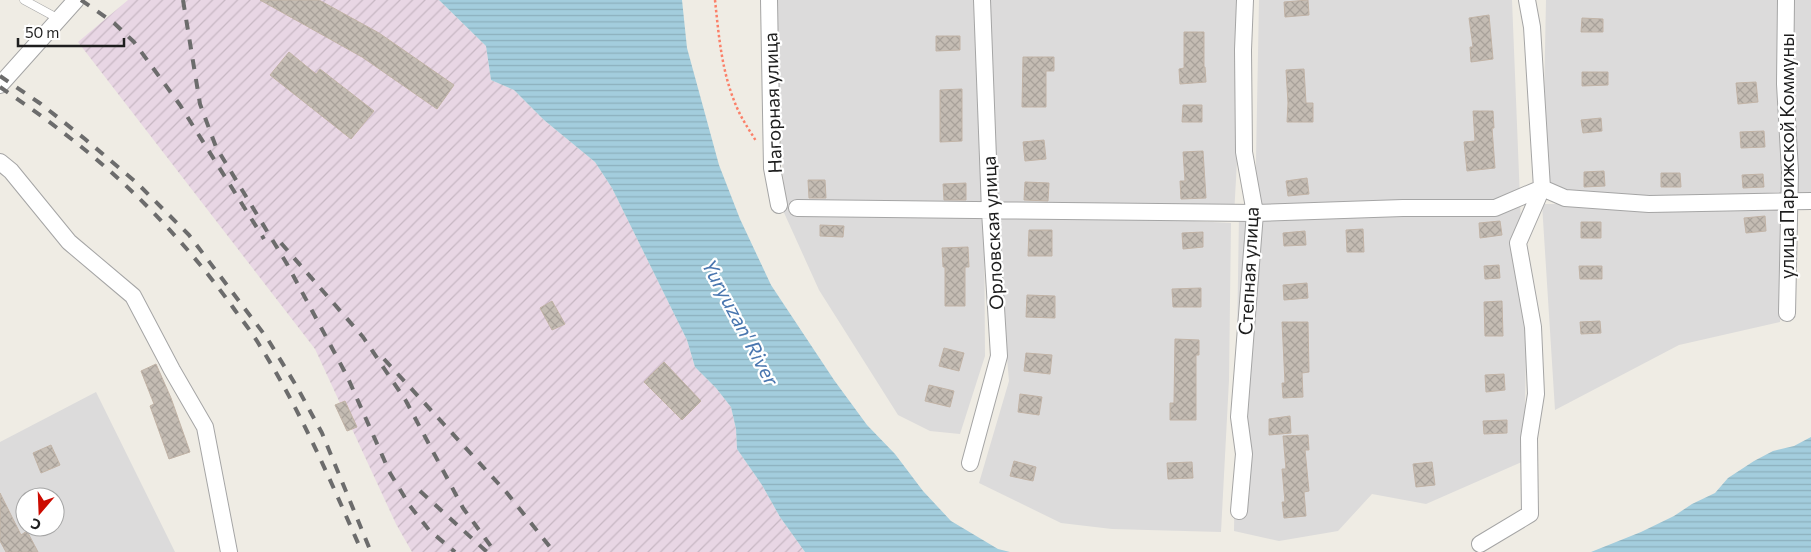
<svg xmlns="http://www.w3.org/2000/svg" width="1811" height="552" font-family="Commissioner,sans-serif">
	<defs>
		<pattern id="industrial-furrows" width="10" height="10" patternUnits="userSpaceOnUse" patternTransform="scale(1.25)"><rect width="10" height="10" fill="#e8d6e4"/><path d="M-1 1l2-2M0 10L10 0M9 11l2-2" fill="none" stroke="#c7b7c3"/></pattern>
		<pattern id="water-rules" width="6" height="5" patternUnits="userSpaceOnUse" patternTransform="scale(1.25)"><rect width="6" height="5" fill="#a3cddd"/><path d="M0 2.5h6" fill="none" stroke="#8cb0bd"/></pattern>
		<pattern id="building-cross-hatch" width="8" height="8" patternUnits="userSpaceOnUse" patternTransform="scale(1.25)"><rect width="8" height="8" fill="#c4bcb3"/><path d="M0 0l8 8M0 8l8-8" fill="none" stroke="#a8a19a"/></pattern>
	</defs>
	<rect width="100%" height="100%" fill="#efece4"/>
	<path fill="#dcdbdb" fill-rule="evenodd" d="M771 0H977L984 211 985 356 960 434 930 431 898 415 819 290 781 206 785 205Z
		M986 0H1246L1234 215 1119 217 1231 223 1229 380 1221 532 1112 529 1061 523 979 483 1009 381 994 210Z
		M1259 0H1512L1526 349 1524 461 1426 504 1372 494 1338 531 1279 541 1234 531 1239 215 1255 213Z
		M1546 0H1781L1784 202 1542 200Z
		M1794 0H1811V197L1794 199Z
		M1542 204H1785L1780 322 1679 345 1555 410Z
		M96 392 175 552H0V442ZM25 497H55V527H25Z"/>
	<path fill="url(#industrial-furrows)" d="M128 0H439L486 46 491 80 514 90 544 120 595 162 612 188 649 263 687 340 695 367 716 388 731 407 736 429 737 449 762 485 780 517 805 552H412L396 524 315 349 78 42Z"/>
	<path fill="url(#water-rules)" d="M439 0H682L687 48 719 165 740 219 771 285 834 380 867 425 895 454 923 491 951 521 998 549 1010 552H805L780 517 762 485 737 449 736 429 731 407 716 388 695 367 687 340 649 263 612 188 595 162 544 120 514 90 491 80 486 46Z
		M1811 437V552H1591L1641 532 1674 516 1692 504 1715 493 1728 478 1754 461 1773 451 1794 446Z"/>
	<path fill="url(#building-cross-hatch)" stroke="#c1b3a6" d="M260 0H319L379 33 454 85 437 109 362 57Z
		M1308 0 1309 15 1285 17 1284 2Z
		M1489 15 1493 59 1471 62 1470 47H1473L1469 18Z
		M1582 18 1603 19V32H1581Z
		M1184 32H1204V67H1205L1206 82 1180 84 1179 69 1184 68Z
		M936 36H960V50L936 51Z
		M289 52 316 74 320 69 374 111 351 139 270 75Z
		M1023 57H1054V71H1046V107H1022Z
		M1304 69 1306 103H1313V122H1287L1288 103 1286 70Z
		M1582 72H1608V85L1582 86Z
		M1756 82 1758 102 1738 104 1736 83Z
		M962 89V141L940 142V90Z
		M1183 105H1202V122H1182Z
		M1473 111H1493L1494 128H1492L1495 168 1467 171 1464 142 1475 141Z
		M1601 118 1602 131 1583 133 1581 120Z
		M1764 131 1765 147 1741 148 1740 132Z
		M1044 140 1046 159 1025 161 1023 142Z
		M1203 151 1206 198 1181 199 1180 181H1185L1183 152Z
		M1604 171 1605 186 1584 187V172Z
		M1661 173H1680L1681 187H1661Z
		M1763 174 1764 187 1743 188 1742 175Z
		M1307 178 1309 194 1288 196 1286 181Z
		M808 180H825L826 198H809Z
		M1025 182 1049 183 1048 201 1024 200Z
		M966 183V200H944L943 184Z
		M1765 216 1766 231 1746 233 1744 218Z
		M1500 221 1502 235 1480 238 1479 223Z
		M1581 222H1601V238H1581Z
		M820 225 844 226 843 237 820 236Z
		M1363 229 1364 252H1347L1346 230Z
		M1029 230H1052V256H1028Z
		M1305 231 1306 245 1284 246 1283 233Z
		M1203 232V247L1183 249 1182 233Z
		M968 247 969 267H965V306H945V267H943L942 248Z
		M1499 265 1500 278 1485 279 1484 266Z
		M1579 266H1602V279H1580Z
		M1307 283 1308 298 1284 300 1283 285Z
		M1201 288V307H1173L1172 289Z
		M1027 295 1055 296V318L1026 317Z
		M552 301 565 324 552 330 540 308Z
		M1502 301 1503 336H1485L1484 302Z
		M1600 321 1601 333 1581 334 1580 322Z
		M1282 322H1308L1309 372 1302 373 1303 397 1283 398 1282 383H1285Z
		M1175 339 1199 340V355H1196V420H1170V403H1174Z
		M944 348 964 353 959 371 939 366Z
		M1026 353 1052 355 1050 374 1024 371Z
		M664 362 701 401 682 420 644 382Z
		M156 364 171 398 190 452 169 459 150 406 154 404 141 371Z
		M1504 374 1505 390 1486 392 1485 375Z
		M929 385 954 391 950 407 925 401Z
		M1020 394 1042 397 1039 415 1018 412Z
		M345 401 357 427 347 431 335 405Z
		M1290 416 1291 433 1269 435V419Z
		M1507 420V433L1484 434 1483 421Z
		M1308 435 1309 450H1305L1309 491 1304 492 1306 516 1284 518 1282 502H1285L1282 469H1286L1283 436Z
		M51 445 60 465 41 473 33 453Z
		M1014 461 1036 467 1033 481 1010 476Z
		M1192 462 1193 478 1168 479 1167 463Z
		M1432 462 1435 485 1416 487 1413 464Z
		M0 493 21 535 27 531 38 552H6L0 541Z"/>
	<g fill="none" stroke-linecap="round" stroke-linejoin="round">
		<g stroke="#a5a5a5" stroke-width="9">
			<path id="lane" d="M24 0 59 19"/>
		</g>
		<g stroke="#a5a5a5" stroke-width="18">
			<path id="street" d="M769 0 772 168 779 205
				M1786 0 1785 84 1790 171 1787 313
				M0 85 76 0
				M0 162 11 171 69 242 133 296 172 370 205 427 229 552
				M797 208 1255 213 1403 208H1495L1542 188 1565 198 1649 204 1811 201
				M970 463 999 356 990 211 982 0
				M1239 511 1244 454 1239 417 1255 213 1244 152 1243 50 1245 0
				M1480 544 1530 514 1529 438 1536 394 1533 327 1518 243 1542 188 1532 27 1527 0"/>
		</g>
		<path stroke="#fb8069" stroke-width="2.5" stroke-dasharray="2.5 2.5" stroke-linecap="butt" d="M715 0C719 38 722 75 738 110 743 121 750 131 756 141"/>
		<use href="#lane" stroke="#fff" stroke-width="8"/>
		<use href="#street" stroke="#fff" stroke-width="16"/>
		<path stroke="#6c6c6c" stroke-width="4" stroke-dasharray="10 10" stroke-linecap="butt" d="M81 0 114 23 134 42 180 105 264 239
			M183 0 200 104 216 147 287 264 347 376 390 473 410 506 429 530 455 552
			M0 76 41 104 85 139 137 183 189 235 267 338 297 387 322 433 371 552
			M0 87C20 101 41 115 61 131 126 180 184 240 232 306 241 319 252 332 260 346 301 411 331 482 362 552
			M281 243 363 337 406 401 463 508 495 552
			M384 359 507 493 554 552
			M420 491 487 552"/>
	</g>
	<g text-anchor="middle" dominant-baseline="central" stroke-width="4.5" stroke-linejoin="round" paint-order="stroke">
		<g font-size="19" fill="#1e1e1e" stroke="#fff">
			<text transform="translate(772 103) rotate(-92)">Нагорная улица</text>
			<text transform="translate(1786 156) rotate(-90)">улица Парижской Коммуны</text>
			<text transform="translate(992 233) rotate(-93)">Орловская улица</text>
			<text transform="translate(1248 271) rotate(-87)">Степная улица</text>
		</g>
		<g font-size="20" font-style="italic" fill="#4976af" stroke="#fff">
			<text transform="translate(741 322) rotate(62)">Yuryuzan' River</text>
		</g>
	</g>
	<g transform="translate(40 512) rotate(199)"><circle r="24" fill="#ffffff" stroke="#a5a5a5"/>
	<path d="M0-4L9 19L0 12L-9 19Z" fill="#cc0b00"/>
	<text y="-8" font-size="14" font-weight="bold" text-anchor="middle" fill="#1e1e1e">С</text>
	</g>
	<path d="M18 38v8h106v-8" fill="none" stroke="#1e1e1e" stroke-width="2.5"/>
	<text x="25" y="38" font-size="15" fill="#1e1e1e" stroke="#ffffff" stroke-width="4" paint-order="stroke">50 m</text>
</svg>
